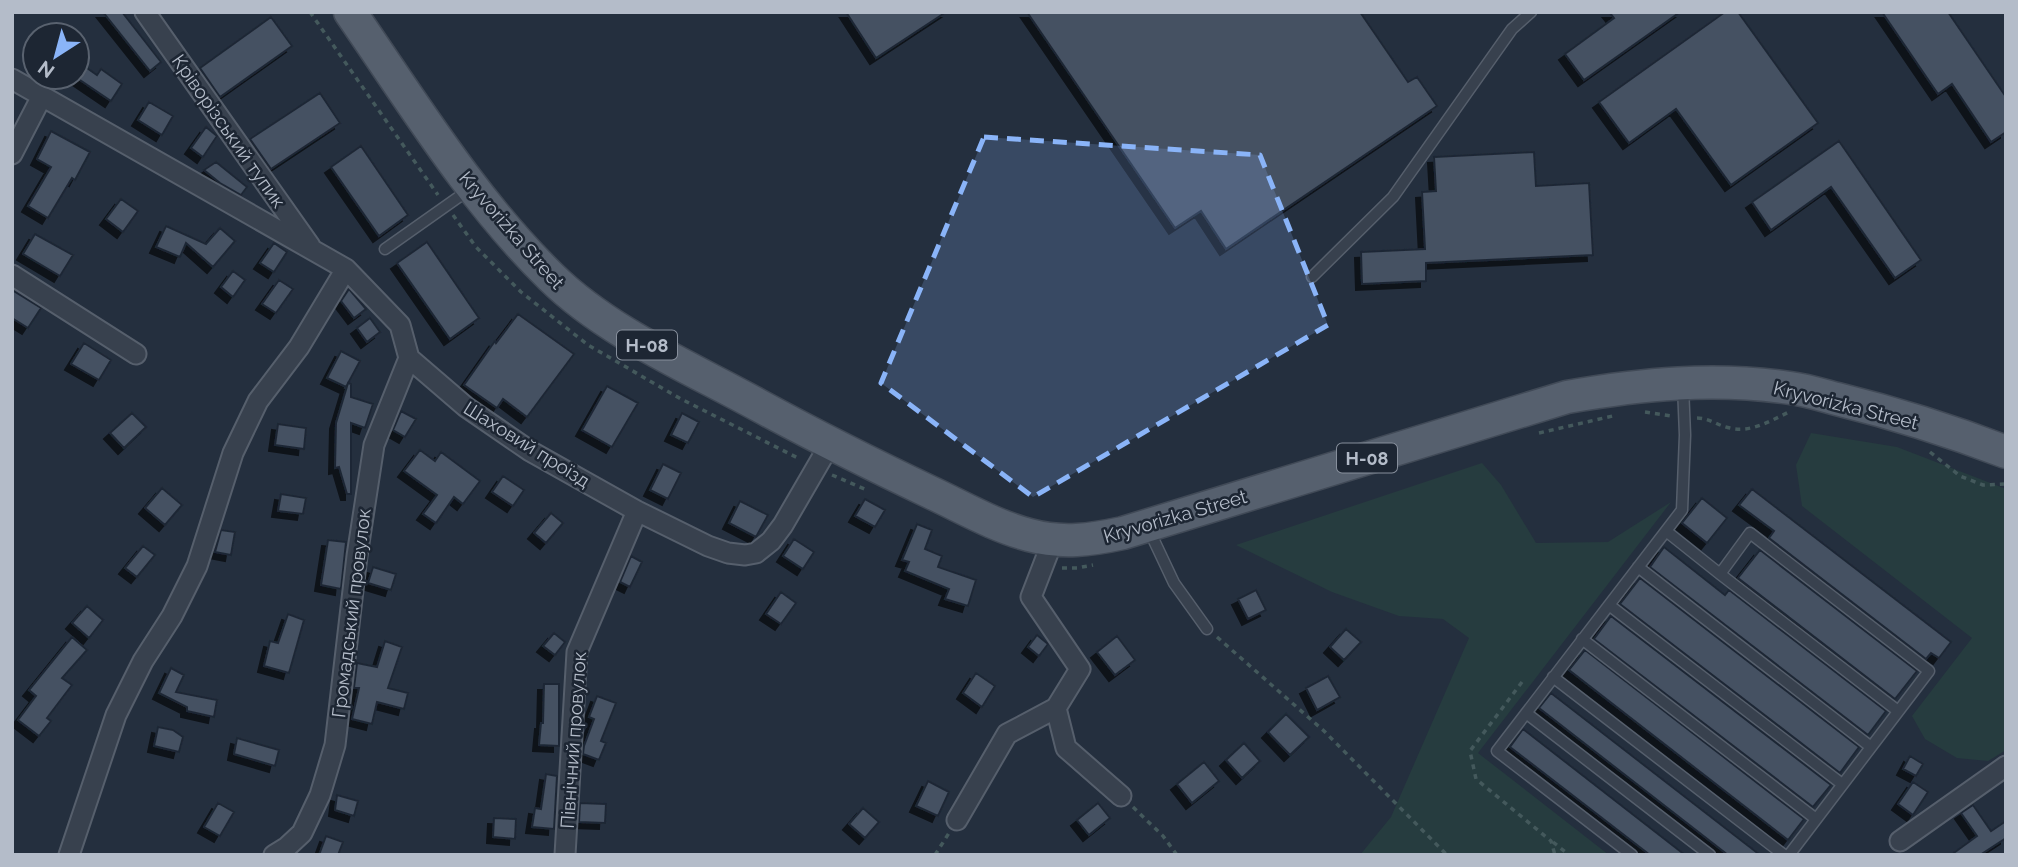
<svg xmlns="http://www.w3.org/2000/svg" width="2018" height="867" font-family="Raleway,sans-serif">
	<defs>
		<filter id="shadow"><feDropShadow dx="-6" dy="6" stdDeviation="0" flood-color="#0009"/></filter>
	</defs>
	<rect width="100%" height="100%" fill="#242f3e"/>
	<path fill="#263c3f" d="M1811 433 1897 447 2006 489V750L1988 761 1957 758 1925 739 1912 716 1972 638 1802 506 1796 465Z
		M1482 463 1501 485 1536 543 1608 542 1671 502 1478 753 1609 855H1360L1391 817 1469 638 1443 619 1399 616 1332 592 1236 545Z"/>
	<path fill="#455162" stroke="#1f2835" stroke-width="2" filter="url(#shadow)" d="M103 12H122L161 62 150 71Z
		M846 12H946L876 58Z
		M1027 12H1360L1408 82 1417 77 1437 106 1226 249 1201 211 1175 228Z
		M1609 12H1680L1584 80 1565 54 1614 18Z
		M1725 12H1738L1818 123 1731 185 1676 109 1629 143 1599 102Z
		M1882 12H1948L2006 97V132L1991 142 1952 84 1938 94Z
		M271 17 292 46 220 97 200 68Z
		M77 61 97 75 101 69 122 84 111 101 77 78Z
		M320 93 340 123 271 169 250 139Z
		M149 102 173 116 162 135 138 120Z
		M206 127 217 136 203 157 191 148Z
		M51 131 90 152 75 180 72 178 48 218 28 206 51 167 37 159Z
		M1839 141 1921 260 1895 278 1831 187 1771 230 1752 202Z
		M361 146 408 215 379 236 331 167Z
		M1534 152 1536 186 1589 183 1593 255 1426 263V281L1362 284 1361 252 1425 249 1422 192 1436 191 1434 157Z
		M216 162 247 187 241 195 220 183 204 170Z
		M121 199 138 211 123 232 106 219Z
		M166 226 206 244 220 228 235 241 213 267 186 243 180 257 156 247Z
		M35 234 73 255 60 276 23 254Z
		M427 242 479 318 450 339 397 263Z
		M274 243 287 252 274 272 260 263Z
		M233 271 245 280 233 297 221 287Z
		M279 280 293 289 276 313 262 304Z
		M349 289 366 309 354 318 341 301Z
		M12 290 41 308 28 328 12 318Z
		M518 314 574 354 527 417 503 399 497 408 464 385 495 341 496 343Z
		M370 318 380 332 367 342 357 328Z
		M84 343 111 360 99 380 71 364Z
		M341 351 360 361 346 387 327 378Z
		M348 383 351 384V397L373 404 365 428 351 423V494H347L339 467 335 468 336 423Z
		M607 386 638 403 612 447 582 430Z
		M401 411 416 419 405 437 393 430Z
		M132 413 146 427 124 448 110 433Z
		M682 413 699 422 688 443 671 435Z
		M278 424 306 428 304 449 275 445Z
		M420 450 435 461 441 452 480 481 463 504 454 497 436 523 423 514 437 495 404 471Z
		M663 464 681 473 668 499 650 490Z
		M503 476 524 490 513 506 492 492Z
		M162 488 182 505 165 525 145 508Z
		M1752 489 1951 642 1939 658 1931 653 1926 659 1769 538 1774 531 1739 505Z
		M281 494 306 498 303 514 278 511Z
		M1702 498 1727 518 1707 543 1682 523Z
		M865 499 885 510 875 527 855 516Z
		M740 501 768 515 756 537 729 523Z
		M551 513 563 523 546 543 534 533Z
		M917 524 932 530 925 549 942 556 938 567 976 580 968 606 945 599 949 589 905 571 909 562 902 560Z
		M221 530 235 532 231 555 215 552Z
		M794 539 814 552 803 569 783 556Z
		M328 540 346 542 341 589 321 585Z
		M143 546 155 555 137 577 125 568Z
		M1664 547 1725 595 1729 590 1886 711 1868 735 1650 567Z
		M1760 550 1917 671 1895 699 1738 578Z
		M631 556 642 562 630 587 620 582Z
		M373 567 396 574 391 590 368 583Z
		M1640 578 1859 747 1840 773 1620 604Z
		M1256 590 1266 610 1248 619 1238 599Z
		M781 592 796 603 781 624 766 614Z
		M87 606 103 620 89 638 72 623Z
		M288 614 304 620 289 673 264 666 270 641 278 643Z
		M1611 616 1831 785 1813 807 1594 639Z
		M1346 629 1361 642 1344 660 1330 647Z
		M554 633 565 642 555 655 543 646Z
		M1037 635 1048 644 1039 656 1028 647Z
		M1117 636 1135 660 1115 675 1097 652Z
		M72 637 87 650 62 678 72 685 47 718 51 721 39 736 18 720 36 696 29 690Z
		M385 641 402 647 388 688 408 693 404 709 377 702 372 724 352 719 359 688H354L357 663 377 667Z
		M1585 650 1804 819 1788 840 1569 670Z
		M171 668 184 675 176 692 217 700 214 717 187 711V707L159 693Z
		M976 673 995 686 982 707 963 693Z
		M1328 676 1340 697 1317 710 1306 688Z
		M544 684H559V746L539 745 541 723H543Z
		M1551 693 1760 855H1728L1539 708Z
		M597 696 616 703 601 741 606 743 599 760 583 754 584 746 594 719 589 717Z
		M1286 714 1309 737 1290 755 1268 732Z
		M158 727 173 730 183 737 179 752 154 746Z
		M1523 729 1685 855H1650L1510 747Z
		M237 738 279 750 275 766 234 754Z
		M1244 743 1260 761 1242 778 1226 760Z
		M1910 756 1923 764 1916 776 1903 769Z
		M1204 762 1219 781 1192 803 1177 784Z
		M546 774 557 776 554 829 532 827 535 808 541 809Z
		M928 781 949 792 938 816 916 806Z
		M1913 782 1928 792 1913 815 1898 804Z
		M337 795 358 801 354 816 335 810Z
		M218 803 234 812 220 836 204 827Z
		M580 803 606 804 605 823 579 822Z
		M1098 803 1110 818 1089 835 1077 820Z
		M1973 805 1991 831 2006 821V838L1980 855H1951L1977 836 1961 813Z
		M863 808 879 822 865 838 849 824Z
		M494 818 516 819 515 839 493 837Z
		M326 836 343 842 338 855H319Z"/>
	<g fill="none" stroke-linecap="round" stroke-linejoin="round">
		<g stroke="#565f6c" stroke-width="13">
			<path id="lane" d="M385 249 470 189
				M1312 277 1393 197 1512 29 1531 12
				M1149 530 1174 583 1207 629
				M1666 531 1720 574 1898 711
				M1638 567 1871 747
				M1720 574 1750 533 1929 671 1789 855
				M1609 605 1842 784
				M1582 639 1816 819
				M1553 677 1784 855
				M1526 713 1710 855
				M1632 855 1497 751 1682 510 1685 435 1683 386"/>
		</g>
		<g stroke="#565f6c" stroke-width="23">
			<path id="street" d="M145 12 310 246
				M12 79 346 269 400 325 409 358 466 407 530 451 637 511 708 546 728 553 745 555 756 553 771 541 783 525 830 444
				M12 154 42 96
				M12 275 136 354
				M1053 540 1031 597 1080 669 1056 708 1066 748 1121 796
				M957 820 1007 734 1056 708
				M1900 841 2006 766
				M69 855 116 715 143 661 172 616 197 566 233 453 258 401 299 347 346 269
				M274 855 287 847 302 833 320 795 335 745 357 556 374 445 409 358
				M565 855 577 652 637 511"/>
		</g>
		<g stroke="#414a57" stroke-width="35">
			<path id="primary" d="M350 12C413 103 472 200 551 277 607 332 689 367 758 405 815 436 873 465 932 493 964 508 995 526 1029 535 1062 544 1091 540 1123 533L1567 397C1642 384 1714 377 1790 388 1806 390 1822 395 1837 399 1894 413 1951 431 2006 452"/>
		</g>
		<path stroke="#44595c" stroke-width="3.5" stroke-dasharray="5 5" stroke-linecap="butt" d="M310 12 438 195
			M453 215 476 247 521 292 588 345 681 399 800 459
			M1645 412 1672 416
			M1697 418C1710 418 1718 426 1730 428 1751 433 1770 421 1789 412
			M1539 433 1617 415
			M1930 452 1960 476 1983 485 2006 484
			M832 475 867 490
			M1062 568H1077L1093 565
			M1217 637 1324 731 1447 855
			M1522 682 1470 751 1476 779 1551 841 1555 855
			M1133 807 1163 836 1177 855
			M1553 842 1569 855
			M935 855 949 833"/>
		<use href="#lane" stroke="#38414e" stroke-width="10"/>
		<use href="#street" stroke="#38414e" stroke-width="19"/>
		<use href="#primary" stroke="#56606e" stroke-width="32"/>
	</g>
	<path fill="#8ab4f8" fill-opacity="0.2" stroke="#8ab4f8" stroke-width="5" stroke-dasharray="14 9" stroke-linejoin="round" d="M984 137 1260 155 1328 325 1033 497 881 383Z"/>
	<g text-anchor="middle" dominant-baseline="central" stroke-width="5" stroke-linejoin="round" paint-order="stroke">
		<g fill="#1d2633" stroke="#878f9c" stroke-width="2">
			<rect x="617" y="330.5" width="60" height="29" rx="5"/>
			<rect x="1337" y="443.5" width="60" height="29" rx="5"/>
		</g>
		<g font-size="18" font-weight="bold" fill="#b4bcc9">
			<text x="647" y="345">Н-08</text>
			<text x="1367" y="458">Н-08</text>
		</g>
		<g font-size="19" fill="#b4bcc9" stroke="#1d2633">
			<text transform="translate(229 131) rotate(55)">Кріворізський тупик</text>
			<text transform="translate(512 230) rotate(49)">Kryvorizka Street</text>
			<text transform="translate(1846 405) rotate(14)">Kryvorizka Street</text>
			<text transform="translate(527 444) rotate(32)">Шаховий проїзд</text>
			<text transform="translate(1175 516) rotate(-16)">Kryvorizka Street</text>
			<text transform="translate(351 613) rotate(-83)">Громадський провулок</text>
			<text transform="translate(573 740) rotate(-86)">Північний провулок</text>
		</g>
	</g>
	<rect width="2018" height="867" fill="none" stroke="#b4bcc9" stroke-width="28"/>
	<g transform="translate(56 56) rotate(216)"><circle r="33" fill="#1d2633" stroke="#59626f" stroke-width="2"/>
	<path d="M0-5L12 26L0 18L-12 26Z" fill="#8ab4f8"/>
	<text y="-10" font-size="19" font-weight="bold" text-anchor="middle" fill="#b4bcc9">N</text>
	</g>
</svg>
